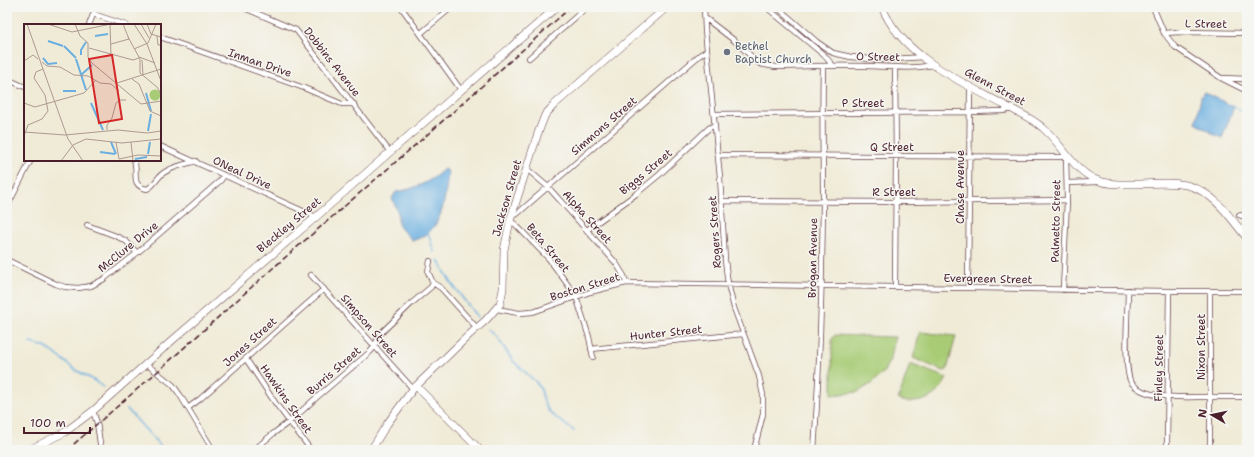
<svg xmlns="http://www.w3.org/2000/svg" width="1254" height="457" font-family="'Shantell Sans',sans-serif">
	<rect width="100%" height="100%" fill="#f6f6f2"/>
	<filter id="ink" filterUnits="userSpaceOnUse"><feTurbulence type="fractalNoise" baseFrequency=".025" numOctaves="2"/><feDisplacementMap in="SourceGraphic" scale="8" xChannelSelector="R" yChannelSelector="G"/><feConvolveMatrix kernelMatrix="1 2 1 2 8 2 1 2 1" color-interpolation-filters="sRGB"/></filter>
	<filter id="wash" filterUnits="userSpaceOnUse"><feTurbulence type="fractalNoise" baseFrequency=".012" numOctaves="4" result="noise"/><feDisplacementMap in="SourceGraphic" scale="16" xChannelSelector="R" yChannelSelector="G"/><feGaussianBlur stdDeviation="0.9" result="paint"/><feColorMatrix in="noise" values="0 0 0 0 0 0 0 0 0 0 0 0 0 0 0 0 0 1.4 0 .05"/><feComposite in="paint" operator="in"/></filter>
	<g filter="url(#wash)">
		<rect width="100%" height="100%" fill="#f0ebd7"/>
		<path fill="#a8cc76" stroke="#797650" d="M920 332 956 336 947 370 943 371 913 358Z
			M835 335 895 337 891 358 883 373 871 384 858 392 832 395V339Z
			M910 364 947 378C937 399 919 406 898 400Z"/>
		<path fill="#6bafe0" stroke="#5a6786" d="M1204 92 1234 107 1222 138 1215 135 1196 123 1201 97Z
			M444 169 447 170 448 174C445 196 444 223 424 236 419 238 417 240 412 240L401 229 398 224V213L392 198 396 192C414 189 431 182 444 169Z"/>
		<g fill="none" stroke-linecap="round" stroke-linejoin="round">
			<path stroke="#6bafe0" stroke-width="1.5" d="M1234 107 1247 113
				M428 233 434 252
				M438 260 452 284 477 317
				M488 329 497 337 513 361 536 382 541 390 545 405 550 413 574 431
				M30 343 43 346 53 352 74 369 95 381 103 387
				M127 409 164 450
				M585 448 587 450"/>
		</g>
	</g>
	<g filter="url(#ink)">
		<g fill="none" stroke-linecap="round" stroke-linejoin="round">
			<g stroke="#633e45" stroke-width="6">
				<path id="street" d="M242 7 296 30 390 152
					M401 7 461 90
					M704 7 705 30 720 177 725 260 728 284 734 308 759 376 763 395V414L754 450
					M766 7 825 56 833 66
					M777 7 817 42 833 53 851 57 880 60 923 57
					M1153 7 1164 33 1175 47 1221 78 1247 91
					M93 14 126 25
					M705 18 735 41 754 59 760 64 776 67C806 66 836 65 865 66 887 66 911 70 932 65
					M89 25 96 7
					M421 33 452 7
					M1164 33 1180 32 1247 33
					M160 37 304 88 342 104H354
					M529 58 587 7
					M895 67 896 156 895 287
					M1223 78 1247 79
					M7 79 25 87
					M714 114 970 112 1003 111 1012 109
					M160 146 316 217
					M718 155 1065 157
					M134 160C139 173 129 185 147 189 155 186 157 176 165 172 174 166 186 164 196 161
					M527 169 548 187 616 263 624 276 626 283
					M1067 183 1098 182
					M721 201 896 202 1067 200
					M7 207 31 160
					M512 215 517 214 701 54 707 51
					M1239 215 1247 217
					M510 221 515 224 549 259 576 296 589 337 593 357
					M87 225 116 236 126 241 137 253
					M587 230 636 194 659 175 709 128 715 125
					M7 260 56 284 65 287 78 288 91 286 104 279 137 253 221 180 224 175
					M430 261 428 272 433 283 441 288 477 328
					M311 275 413 389
					M968 288 970 92 971 87
					M1063 290 1067 200 1066 155
					M1128 290C1128 308 1123 369 1131 382 1144 400 1184 397 1204 397 1218 397 1233 397 1247 397
					M497 309 519 313 533 312 590 292 626 283 1169 291H1247
					M591 349 743 334
					M246 359 276 404 311 450
					M146 364 173 385 180 395 213 450
					M188 408 200 399 324 289
					M93 411 97 423 101 450
					M1167 445 1169 291
					M254 450 274 433 293 419 317 397 370 352 375 346 379 335 412 303 431 287 433 283
					M814 450C820 367 822 285 823 202 823 157 822 111 823 66
					M1210 450V291"/>
			</g>
			<g stroke="#633e45" stroke-width="8">
				<path id="secondary" d="M882 7C902 56 960 81 1004 105 1017 112 1032 118 1043 128 1061 143 1072 168 1094 179 1107 185 1122 184 1136 184 1153 184 1174 181 1190 186 1216 194 1231 219 1247 238
					M416 386 480 450
					M29 450 65 432 93 411 175 338 316 217 390 152 557 7
					M371 450 387 424 413 389 469 335 486 320 500 304 503 289 504 250 510 221 538 133 545 115 555 104 667 7"/>
			</g>
			<use href="#street" stroke="#fff" stroke-width="4.5"/>
			<use href="#secondary" stroke="#fff" stroke-width="7"/>
			<path stroke="#4a1f2b" stroke-width="1.5" stroke-dasharray="6 3" stroke-linecap="butt" d="M67 450 157 372 273 268 428 134 571 7"/>
		</g>
	</g>
	<circle fill="#6b7280" stroke="#f6f6f2" stroke-width="1.5" cx="727" cy="52" r="4"/>
	<g text-anchor="middle" dominant-baseline="central" stroke-width="3" stroke-linejoin="round" paint-order="stroke">
		<g font-size="11" fill="#4a1f2b" stroke="#f6f6f2">
			<text transform="translate(1206 24) rotate(1)">L Street</text>
			<text transform="translate(878 57) rotate(1)">O Street</text>
			<text transform="translate(332 62) rotate(52)">Dobbins Avenue</text>
			<text transform="translate(260 63) rotate(19)">Inman Drive</text>
			<text transform="translate(995 87) rotate(28)">Glenn Street</text>
			<text x="863" y="103">P Street</text>
			<text transform="translate(604 126) rotate(-41)">Simmons Street</text>
			<text x="892" y="147">Q Street</text>
			<text transform="translate(646 172) rotate(-40)">Biggs Street</text>
			<text transform="translate(242 173) rotate(25)">ONeal Drive</text>
			<text transform="translate(960 187) rotate(-90)">Chase Avenue</text>
			<text x="894" y="192">R Street</text>
			<text transform="translate(507 198) rotate(-74)">Jackson Street</text>
			<text transform="translate(587 217) rotate(48)">Alpha Street</text>
			<text transform="translate(1056 221) rotate(-89)">Palmetto Street</text>
			<text transform="translate(289 225) rotate(-40)">Bleckley Street</text>
			<text transform="translate(715 232) rotate(-94)">Rogers Street</text>
			<text transform="translate(128 247) rotate(-39)">McClure Drive</text>
			<text transform="translate(548 248) rotate(50)">Beta Street</text>
			<text transform="translate(813 258) rotate(-89)">Brogan Avenue</text>
			<text transform="translate(988 279) rotate(1)">Evergreen Street</text>
			<text transform="translate(585 287) rotate(-17)">Boston Street</text>
			<text transform="translate(369 326) rotate(49)">Simpson Street</text>
			<text transform="translate(666 333) rotate(-6)">Hunter Street</text>
			<text transform="translate(250 342) rotate(-42)">Jones Street</text>
			<text transform="translate(1201 347) rotate(-90)">Nixon Street</text>
			<text transform="translate(1159 368) rotate(-89)">Finley Street</text>
			<text transform="translate(334 371) rotate(-41)">Burris Street</text>
			<text transform="translate(286 399) rotate(55)">Hawkins Street</text>
		</g>
		<g font-size="11" fill="#5b616d" stroke="#f6f6f2" text-anchor="start">
			<text x="735" y="46">Bethel<tspan x="735" dy="13">Baptist Church</tspan></text>
		</g>
	</g>
	<g transform="translate(24 24)">
		<rect width="137" height="137" fill="#f0ebd7"/>
		<path d="M125.5 71a5.5 5.5 0 1 1 11 0a5.5 5.5 0 1 1-11 0Z" fill="#a8cc76"/>
		<path fill="none" stroke="#6bafe0" stroke-width="2" d="M71 12 84 10M24 17 39 22M40 22 52 34M57 31V26L62 18M19 34 24 40 33 39M52 35 62 66M57 51 68 41M39 67H52M122 69 127 87M67 79 79 106M124 107 127 90M87 118 92 130M76 128 91 130M124 130 126 118M111 135 123 133"/>
		<path fill="none" stroke="#ae9992" stroke-width="1" d="M3 0 44 115 59 137M24 0 48 8 87 0M51 0 56 12 64 19V33L68 39 117 80 137 77M86 0 87 31M99 0 105 15M110 0 123 20 137 57M117 0 125 14M123 0 127 10 137 13M133 12 134 21H137M104 13 116 35V49L133 63 137 70M87 20 105 15M65 24 109 36 115 34M110 25 124 19 132 0M115 33 131 39M118 36 119 51M0 37 9 31 14 35M18 38 23 42 36 43 50 51 64 52 76 59 87 60 95 67M108 55 115 60 126 87 137 92M93 59 137 45M0 79 11 83 60 69 72 56M83 106V101L88 94 92 79 96 76H102M0 108 41 111 94 106 123 109 137 107M0 112 4 101 18 95 24 87 21 71 10 54 12 48 19 45M92 118 95 135 114 131 137 132M107 118 109 137M49 121 62 115 98 119 137 115M37 137 49 121"/>
		<path fill="#d62828" fill-opacity="0.15" stroke="#d62828" stroke-width="2" d="M88 31 98 95 75 99 65 35Z"/>
		<rect width="137" height="137" fill="none" stroke="#4a1f2b" stroke-width="2"/>
	</g>
	<rect width="1254" height="457" fill="none" stroke="#f6f6f2" stroke-width="24"/>
	<g transform="translate(1212 415) rotate(279)" stroke="#f6f6f2" stroke-width="3" paint-order="stroke">
	<path d="M0-3L7 15L0 10L-7 15Z" fill="#4a1f2b"/>
	<text y="-6" font-size="11" font-weight="bold" text-anchor="middle" fill="#4a1f2b">N</text>
	</g>
	<path d="M24 427v6h66v-6" fill="none" stroke="#4a1f2b" stroke-width="2"/>
	<text x="30" y="427" font-size="12" fill="#4a1f2b" stroke="#f6f6f2" stroke-width="3" paint-order="stroke">100 m</text>
</svg>
